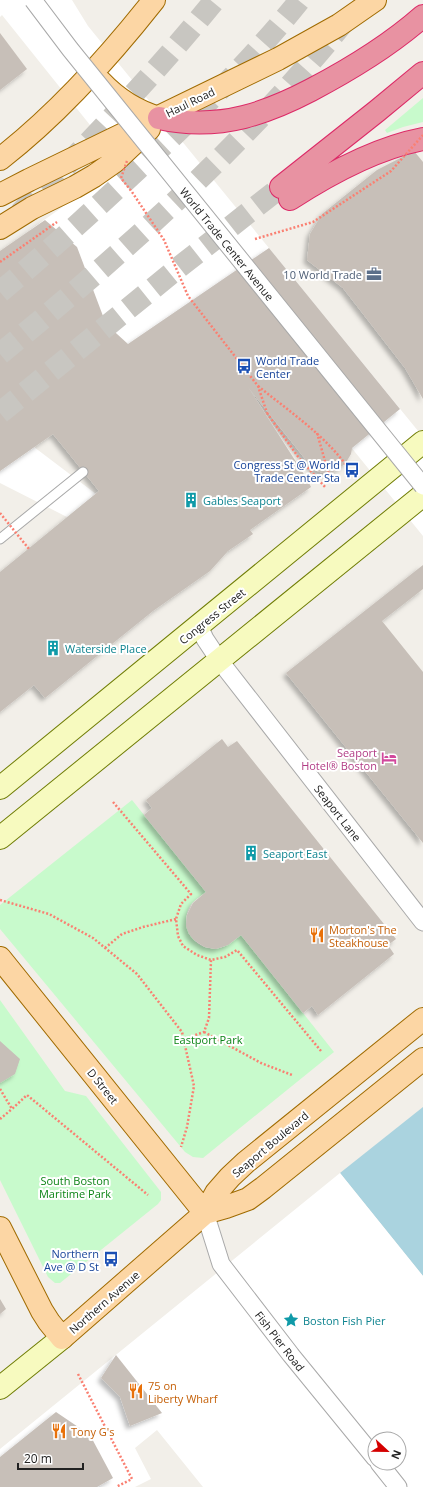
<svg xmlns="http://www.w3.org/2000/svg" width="423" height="1487" font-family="'Open Sans',sans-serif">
	<defs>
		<filter id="shadow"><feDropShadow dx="-3.5" dy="3.5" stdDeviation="2" flood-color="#0004"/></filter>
	</defs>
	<rect width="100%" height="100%" fill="#f2efe9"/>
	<path fill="#c8facc" d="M423 98V122L403 127 387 133 385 130Z
		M132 800 206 892C201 896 194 900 190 906 178 926 196 954 220 948 228 946 234 940 241 935L334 1052 203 1158 193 1157 185 1152 0 929V905Z
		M0 1000 65 1091 86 1096 161 1192V1200L158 1204 60 1283H55L48 1277 0 1180Z"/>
	<path fill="#aad3df" d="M423 1107V1276L340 1173Z"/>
	<path fill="#fff" fill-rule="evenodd" d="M0 0H72L88 26 423 437V536L278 357 115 353 30 230 122 165 2 15 0 17Z
		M34 447 96 494 67 517 0 483V471Z
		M340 1173 423 1276V1487H203L157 1430 135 1448 151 1479 135 1487H0V1449ZM375 1439H399V1463H375Z"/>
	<path fill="#c7bfb8" filter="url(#shadow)" d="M0 33 27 69 0 90Z
		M414 151 423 162V399L405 368 343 288 307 260 310 234 322 214 377 170Z
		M45 220 77 247 106 324 128 344 269 248 400 409 352 448 351 454 345 464 329 475 314 470 248 387 307 479 311 487 250 530 253 534 228 551 210 571 153 611 45 698 34 685 0 712V572L99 491 53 434 0 471V251Z
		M423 565V589L382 621 423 672V843L286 673Z
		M222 739 228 747 237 741 396 939 388 945 394 954 318 1015 312 1006 303 1013 241 935 228 945 216 949 205 947 194 940 189 934 186 926 187 915 193 903 206 892 144 815 152 808 146 800Z
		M0 1041 20 1059 15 1074 0 1083Z
		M0 1299 6 1309 0 1314Z
		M116 1355 162 1413 130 1426 120 1397 101 1378Z
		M56 1412 90 1435 113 1478 97 1487H0V1457Z"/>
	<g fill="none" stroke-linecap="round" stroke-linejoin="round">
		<path stroke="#c8c6c1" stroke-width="22" stroke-dasharray="22 11" stroke-linecap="butt" d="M20 213C88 144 154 75 215 0
			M0 292C42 257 83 220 123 183 185 126 247 66 300 0
			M0 354C123 253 244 146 344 22
			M0 413 178 268 281 187"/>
		<g stroke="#a9a9a9" stroke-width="11">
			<path id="lane" d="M0 539 83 472"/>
		</g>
		<g stroke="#a9a9a9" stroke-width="19">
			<path id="street" d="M199 626 205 639 219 660 423 922
				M205 1213 221 1264 291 1355 375 1458
				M379 1463 398 1487"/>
		</g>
		<g stroke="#707d05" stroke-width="24">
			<path id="secondary" d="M0 788 423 442
				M0 838 423 495
				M0 1388 62 1338"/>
		</g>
		<g stroke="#a06b00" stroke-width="24">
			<path id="primary" d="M101 82C117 99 136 111 159 118
				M0 159C58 114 109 57 154 0
				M0 195 29 180 278 59 339 25 375 0
				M0 228 32 208 75 187 94 176 114 162 149 129
				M0 958 205 1213
				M205 1213 226 1207 248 1199 263 1188 423 1059
				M0 1228 42 1311 49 1322 62 1338 205 1213 216 1193 230 1177 246 1162 423 1019"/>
		</g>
		<g stroke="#dc2a67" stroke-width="24">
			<path id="highway" d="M159 118C186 124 216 124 244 117 267 111 290 101 311 90 351 69 389 46 423 16
				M281 187 377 111 423 73
				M290 199C330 173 376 148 423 139"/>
		</g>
		<path stroke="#fa8072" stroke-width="2.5" stroke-dasharray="2 2" stroke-linecap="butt" d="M0 262 57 222
			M258 386C290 412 325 435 349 469
			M267 413 299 458 326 488
			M317 433 329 475 335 480
			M113 802 191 894 181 904 176 919 178 936 183 946 197 955 211 960 225 957 237 950 321 1051
			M0 900 49 914 93 938 137 974 182 1032 194 1086 187 1127 181 1147
			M105 948 122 934 143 927 176 919
			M204 1032 261 1063 292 1075
			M184 1039 204 1032 209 1018 211 960
			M0 1089 12 1109 27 1095 148 1195
			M0 1119 12 1109
			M78 1374 132 1479 116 1487"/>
		<use href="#lane" stroke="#fff" stroke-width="9"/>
		<use href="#street" stroke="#fff" stroke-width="17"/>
		<use href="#secondary" stroke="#f7fabf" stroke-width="22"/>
		<use href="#primary" stroke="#fcd6a4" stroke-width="22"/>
		<use href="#highway" stroke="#e892a2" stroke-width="22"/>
		<g stroke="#a9a9a9" stroke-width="19" stroke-linecap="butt">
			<path id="street-bridge" d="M33 0 70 49 423 486"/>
		</g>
		<path stroke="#fa8072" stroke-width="2.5" stroke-dasharray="2 2" stroke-linecap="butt" d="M127 161 121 178 132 192 164 240 188 296 258 386 267 413
			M255 239 313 222 391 171 423 135
			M0 513 29 549"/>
		<use href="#street-bridge" stroke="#fff" stroke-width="17"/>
	</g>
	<defs>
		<g id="office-bare" transform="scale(1.2)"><path d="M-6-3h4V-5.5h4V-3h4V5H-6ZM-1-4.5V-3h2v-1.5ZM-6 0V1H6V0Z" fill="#5c6f8a" stroke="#fff" stroke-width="2.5" paint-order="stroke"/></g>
		<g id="bus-bare" transform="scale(1.2)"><path d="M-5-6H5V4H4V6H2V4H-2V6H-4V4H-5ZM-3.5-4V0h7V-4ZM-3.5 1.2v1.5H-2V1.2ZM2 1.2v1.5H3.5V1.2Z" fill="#1a4fb4" stroke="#fff" stroke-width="2.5" paint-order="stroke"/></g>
		<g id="building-bare" transform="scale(1.2)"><path d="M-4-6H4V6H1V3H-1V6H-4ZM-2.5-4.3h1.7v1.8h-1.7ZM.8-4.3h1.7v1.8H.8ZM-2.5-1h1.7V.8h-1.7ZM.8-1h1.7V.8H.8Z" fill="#0f9aa8" stroke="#fff" stroke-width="2.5" paint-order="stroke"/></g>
		<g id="hotel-bare" transform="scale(1.2)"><path d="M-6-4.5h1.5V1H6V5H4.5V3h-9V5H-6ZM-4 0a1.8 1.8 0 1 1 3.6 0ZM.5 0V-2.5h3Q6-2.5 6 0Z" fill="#d1479c" stroke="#fff" stroke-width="2.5" paint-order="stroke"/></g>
		<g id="restaurant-bare" transform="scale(1.2)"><path d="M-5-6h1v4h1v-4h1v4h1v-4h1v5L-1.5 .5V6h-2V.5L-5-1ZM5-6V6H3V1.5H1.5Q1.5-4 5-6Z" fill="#e8710a" stroke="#fff" stroke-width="2.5" paint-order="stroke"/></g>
		<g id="sight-bare" transform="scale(1.2)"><path d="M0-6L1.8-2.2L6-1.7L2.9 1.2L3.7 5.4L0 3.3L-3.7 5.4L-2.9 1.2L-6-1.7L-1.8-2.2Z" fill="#0f9aa8" stroke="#fff" stroke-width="2.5" paint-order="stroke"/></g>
	</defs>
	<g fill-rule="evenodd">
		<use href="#office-bare" x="374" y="274"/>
		<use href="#bus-bare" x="244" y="366"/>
		<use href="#bus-bare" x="352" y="470"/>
		<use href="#building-bare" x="191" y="500"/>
		<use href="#building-bare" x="53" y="648"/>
		<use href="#hotel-bare" x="389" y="758"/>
		<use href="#building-bare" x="251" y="853"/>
		<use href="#restaurant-bare" x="317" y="935"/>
		<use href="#bus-bare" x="111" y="1259"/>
		<use href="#sight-bare" x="291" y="1320"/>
		<use href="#restaurant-bare" x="136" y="1391"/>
		<use href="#restaurant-bare" x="59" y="1431"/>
	</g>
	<g text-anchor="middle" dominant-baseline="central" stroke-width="4" stroke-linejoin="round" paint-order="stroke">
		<g font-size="11" fill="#222" stroke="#fff">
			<text transform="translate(190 102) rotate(-26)">Haul Road</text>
			<text transform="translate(227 244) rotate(51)">World Trade Center Avenue</text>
			<text transform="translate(212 616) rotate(-39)">Congress Street</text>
			<text transform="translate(338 813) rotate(52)">Seaport Lane</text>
			<text transform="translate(103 1086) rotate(51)">D Street</text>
			<text transform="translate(270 1144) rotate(-40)">Seaport Boulevard</text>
			<text transform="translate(104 1302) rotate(-41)">Northern Avenue</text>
			<text transform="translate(280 1341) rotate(52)">Fish Pier Road</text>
		</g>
		<g font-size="11" fill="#4e5e75" stroke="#fff" text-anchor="end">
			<text x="362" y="274">10 World Trade</text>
		</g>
		<g font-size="11" fill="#164399" stroke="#fff" text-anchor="end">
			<text x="256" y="360" text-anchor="start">World Trade<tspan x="256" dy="13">Center</tspan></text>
			<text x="340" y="464">Congress St @ World<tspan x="340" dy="13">Trade Center Sta</tspan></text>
			<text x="99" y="1253">Northern<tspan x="99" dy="13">Ave @ D St</tspan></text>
		</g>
		<g font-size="11" fill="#0d838f" stroke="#fff" text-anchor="start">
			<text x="203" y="500">Gables Seaport</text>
			<text x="65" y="648">Waterside Place</text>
			<text x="263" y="853">Seaport East</text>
			<text x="303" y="1320">Boston Fish Pier</text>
		</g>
		<g font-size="11" fill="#b23c85" stroke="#fff" text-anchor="end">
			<text x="377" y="752">Seaport<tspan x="377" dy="13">Hotel® Boston</tspan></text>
		</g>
		<g font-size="11" fill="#c56008" stroke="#fff" text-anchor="start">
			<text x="329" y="929">Morton's The<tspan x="329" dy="13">Steakhouse</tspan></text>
			<text x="148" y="1385">75 on<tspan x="148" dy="13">Liberty Wharf</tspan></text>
			<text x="71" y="1431">Tony G's</text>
		</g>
		<g font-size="11" fill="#0c8416" stroke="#fff">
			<text x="208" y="1039">Eastport Park</text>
			<text x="75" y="1180">South Boston<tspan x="75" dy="13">Maritime Park</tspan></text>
		</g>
	</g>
	<g transform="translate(387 1451) rotate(112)"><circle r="19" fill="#ffffff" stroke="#a7a7a7"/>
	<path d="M0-3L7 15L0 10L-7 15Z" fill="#d40000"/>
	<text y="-6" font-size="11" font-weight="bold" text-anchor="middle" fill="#222222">N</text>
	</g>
	<path d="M18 1463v6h65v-6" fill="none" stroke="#222222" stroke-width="2"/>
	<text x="24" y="1463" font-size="12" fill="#222222" stroke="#ffffff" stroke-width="3" paint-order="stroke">20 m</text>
</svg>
